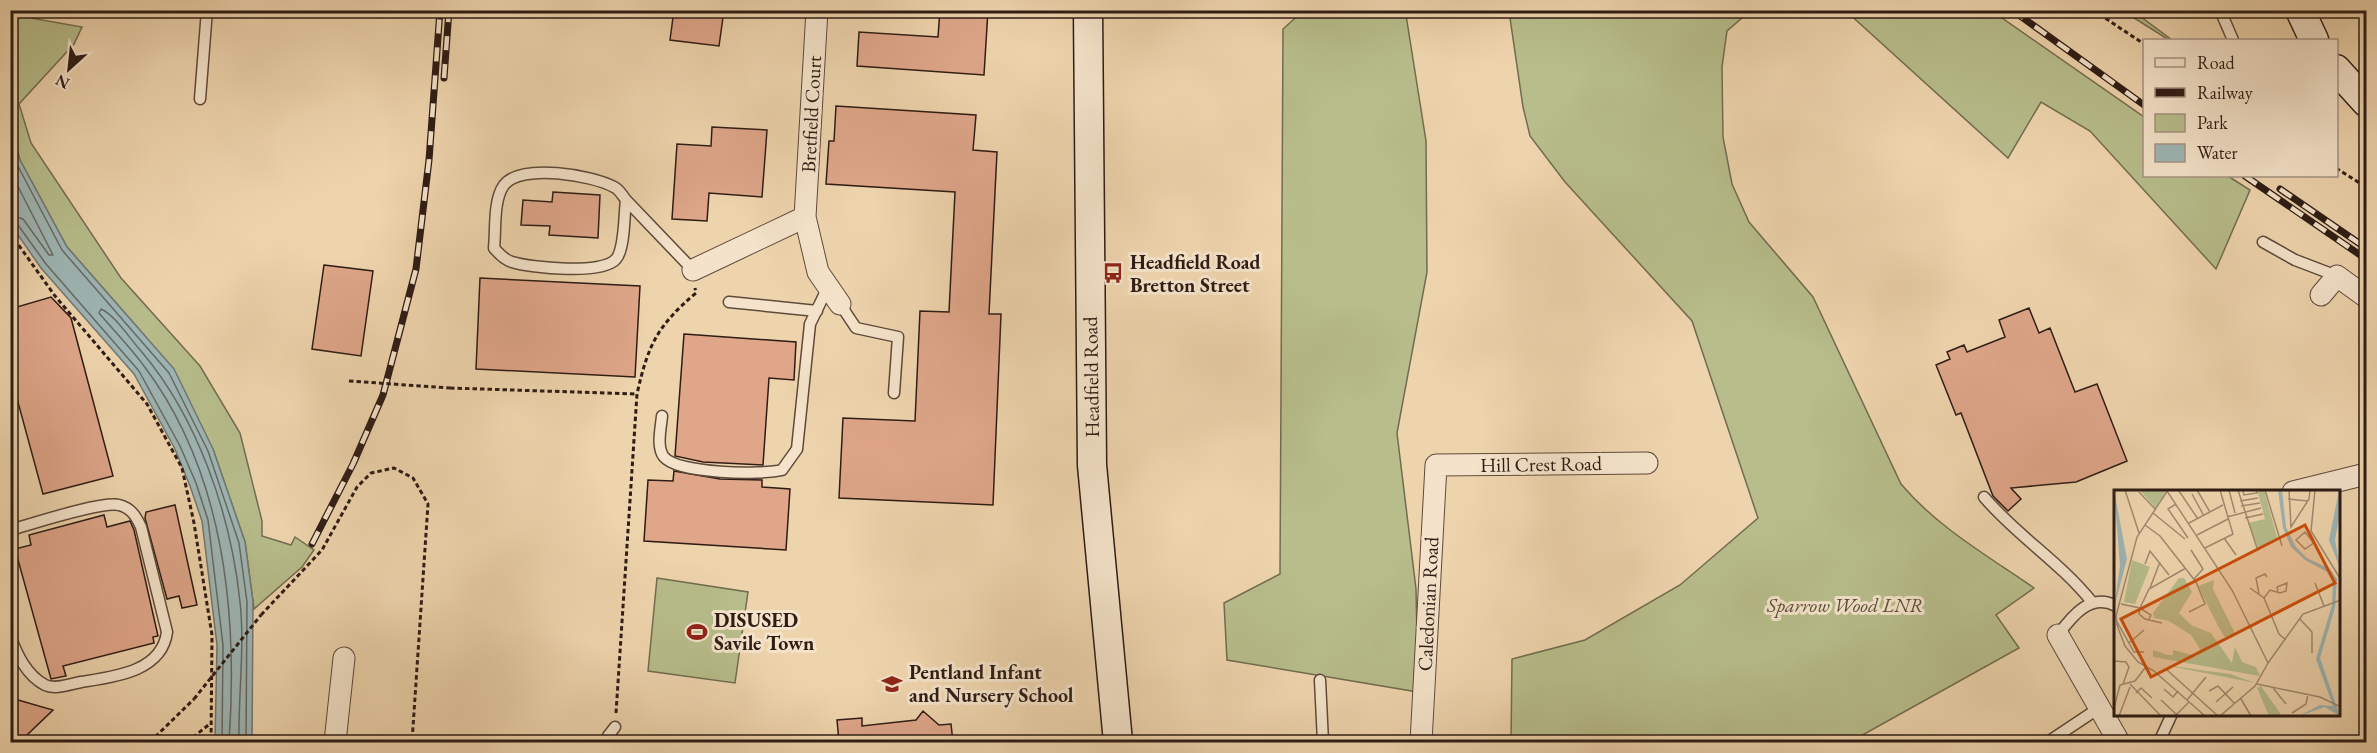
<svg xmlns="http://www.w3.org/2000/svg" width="2377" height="753" font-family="'EB Garamond',serif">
	<rect width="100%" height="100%" fill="#eed4ad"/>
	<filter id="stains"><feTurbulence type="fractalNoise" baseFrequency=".00333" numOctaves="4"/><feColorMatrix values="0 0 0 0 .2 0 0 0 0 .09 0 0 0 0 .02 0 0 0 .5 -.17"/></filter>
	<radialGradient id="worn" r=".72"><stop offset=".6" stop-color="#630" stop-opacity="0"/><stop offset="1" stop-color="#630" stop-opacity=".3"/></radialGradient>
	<path fill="#b7bd8b" stroke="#726c50" stroke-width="1.5" d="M10 11H28L25 17 82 27 74 44 19 104 31 143 121 278 200 366 240 433 262 521V536L291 545 295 537 314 550 302 567 254 609 245 542 213 449 145 336 67 247 20 160 11 129Z
		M1303 11H1398L1406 15 1426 141 1427 272 1397 433 1416 589 1418 692 1227 660 1224 603 1280 574 1283 29Z
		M1509 11H1750L1727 31 1722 67 1723 137 1732 184 1749 222 1813 297 1901 484C1937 527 1988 556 2034 588L1996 615 2019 648 1850 742H1511L1512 659 1585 640 1680 585 1758 518 1692 321 1565 182 1530 136 1523 107Z
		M1846 11H1992L2144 117V176H2228L2250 190 2216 269 2090 131 2041 102 2008 158Z
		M2123 11H2133L2172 40H2169Z
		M657 578 748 592 735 683 648 671Z"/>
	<path fill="#9eb6b5" stroke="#717875" stroke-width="1.5" d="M11 129 20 160 67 247 174 369 213 449 245 542 253 602 252 742H215L217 645 202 521 190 486 175 449 134 374 41 268 11 225Z"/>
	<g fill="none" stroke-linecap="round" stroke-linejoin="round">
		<path stroke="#666965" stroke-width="1.5" d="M10 151 62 250 169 373 208 451 239 543 247 602 246 742
			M10 171 53 255H49L23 219 10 215
			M10 223 18 225 46 264 139 371 180 446 196 483 208 520 223 645 222 742
			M229 742C238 614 224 472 144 366 130 347 114 331 99 313L101 309C115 315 130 339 141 351 198 418 231 515 240 602 245 648 238 696 239 742"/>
	</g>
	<path fill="#dfa68a" stroke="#2e1c15" stroke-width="1.5" d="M674 10H724L719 46 670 40Z
		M940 10H988L984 75 857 66 859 32 938 37Z
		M836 106 976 115 973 150 997 152 989 314H1001L993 505 839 498 843 418 915 421 920 311 949 312 955 192 826 184 829 141H834Z
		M712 127 767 130 762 197 709 193 707 221 672 219 677 144 711 146Z
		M553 192 600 195 598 238 549 235 550 226 521 225 523 200 552 202Z
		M324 265 373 271 361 356 312 349Z
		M480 278 640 286 635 377 476 369Z
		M51 297 71 318 113 476 43 494 10 373V309Z
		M2029 308 2039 333 2050 328 2075 392 2097 384 2127 461 2076 482 2011 488 2021 499 2008 511 1993 496 1961 413 1956 415 1936 365 1950 359 1947 352 1964 345 1967 352 2005 337 1999 320Z
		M684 334 796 342 794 380 769 378 763 465 703 462 675 456Z
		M674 471 720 479 762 480V487L790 489 786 550 644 541 648 480 673 481Z
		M175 505 197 605 182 608 179 596 167 599 145 518 146 512Z
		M104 515 107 527 130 521 134 530 158 636 153 637 154 643 63 666 66 676 51 679 15 549 31 545 29 535Z
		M18 700 53 710 26 736 24 742H10V709Z
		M923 711 939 725 951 724 953 742H839L837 720 862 718V726L916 720Z"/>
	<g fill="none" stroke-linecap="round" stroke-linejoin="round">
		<g stroke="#5e4a3b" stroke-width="13">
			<path id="lane" d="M2220 10 2233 40
				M200 99 207 10
				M626 200C624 214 625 249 616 259 603 275 531 268 512 262 505 260 499 254 494 248 496 230 493 200 504 185 521 163 592 175 614 187 619 189 622 195 626 200L693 270
				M2263 242 2295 260 2337 276
				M729 302 817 311
				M840 304 856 328 898 337 894 393
				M662 416C661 428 656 447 664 457 678 474 761 475 782 470L797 449 810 324 828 287
				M1984 497C2017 536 2059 561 2092 602
				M10 530C32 524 101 501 119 505 131 508 136 516 141 527L167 632C162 672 113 677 81 682 70 684 55 690 45 685 26 675 17 654 10 636
				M2058 635C2072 616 2091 592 2116 606
				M1320 680 1323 742
				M607 742 608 736 615 727
				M2048 742 2099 708
				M2159 742 2171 716"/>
		</g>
		<g stroke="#5e4a3b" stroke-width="23">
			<path id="street" d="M817 10 805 217 818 272 840 304
				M693 270 805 217
				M2321 295 2337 276 2366 297
				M2293 492 2366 474
				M2058 635 2119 742
				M335 742 344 658
				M1421 742 1436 465 1647 463"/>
		</g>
		<g stroke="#2e1c15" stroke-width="31">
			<path id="secondary" d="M1088 10 1092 465 1118 742
				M2300 10 2314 40
				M2336 69 2366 102"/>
		</g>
		<path stroke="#2e1c15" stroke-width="3" stroke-dasharray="4.5 3" stroke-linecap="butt" d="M2093 10 2144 44
			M2336 168 2366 187
			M10 233 55 296 147 404 182 468 194 523 212 635 211 742
			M450 388 637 394
			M261 615 322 550 357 487 371 473 394 468 413 478 428 504 412 742
			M616 713 637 394C648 345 657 326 696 293L695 288
			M150 742 194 699
			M187 742 211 723"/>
		<use href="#lane" stroke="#f4e3ca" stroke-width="10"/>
		<use href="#street" stroke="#f4e3ca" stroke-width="21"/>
		<use href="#secondary" stroke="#f4e3ca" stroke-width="28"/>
		<g stroke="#2e1c15" stroke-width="7">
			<path id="rail" d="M2012 10 2144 105
				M444 78 449 10
				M2245 176 2366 259
				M2280 189 2366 248
				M312 544 353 464 383 395 416 269 429 160 440 10"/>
		</g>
		<use href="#rail" stroke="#f4e3ca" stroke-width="4.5" stroke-dasharray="14" stroke-linecap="butt"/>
		<path stroke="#2e1c15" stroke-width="3" stroke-dasharray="4.5 3" stroke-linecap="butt" d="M349 381 450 388
			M194 699 261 615"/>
	</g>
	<defs>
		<g id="bus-bare" transform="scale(1.62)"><path d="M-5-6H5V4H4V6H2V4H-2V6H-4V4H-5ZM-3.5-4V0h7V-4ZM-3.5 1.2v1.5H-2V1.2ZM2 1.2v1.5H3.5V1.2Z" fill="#8f2418" stroke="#f4e3ca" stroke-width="2.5" paint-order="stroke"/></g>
		<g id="stadium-bare" transform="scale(1.62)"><path d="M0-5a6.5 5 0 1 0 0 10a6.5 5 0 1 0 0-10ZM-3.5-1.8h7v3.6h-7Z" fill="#8f2418" stroke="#f4e3ca" stroke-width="2.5" paint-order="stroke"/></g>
		<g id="school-bare" transform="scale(1.62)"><path d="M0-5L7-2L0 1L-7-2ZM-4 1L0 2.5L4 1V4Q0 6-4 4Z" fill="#8f2418" stroke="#f4e3ca" stroke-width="2.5" paint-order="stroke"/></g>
	</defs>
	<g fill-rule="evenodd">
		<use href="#bus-bare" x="1113" y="273"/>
		<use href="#stadium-bare" x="697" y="632"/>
		<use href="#school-bare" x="892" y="684"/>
	</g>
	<g text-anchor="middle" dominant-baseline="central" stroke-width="6" stroke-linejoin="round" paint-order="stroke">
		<g font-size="20" fill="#2e1c15" stroke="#f4e3ca">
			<text transform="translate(811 114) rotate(-87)">Bretfield Court</text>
			<text transform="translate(1091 377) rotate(-91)">Headfield Road</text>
			<text transform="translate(1541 464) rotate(-1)">Hill Crest Road</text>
			<text transform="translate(1428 604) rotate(-87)">Caledonian Road</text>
		</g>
		<g font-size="20" font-weight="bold" fill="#2e1c15" stroke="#f4e3ca" text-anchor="start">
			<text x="1130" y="262">Headfield Road<tspan x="1130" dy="23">Bretton Street</tspan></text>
			<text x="714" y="620">DISUSED<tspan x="714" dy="23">Savile Town</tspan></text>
			<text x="909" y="672">Pentland Infant<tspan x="909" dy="23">and Nursery School</tspan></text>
		</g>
		<g font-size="20" font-style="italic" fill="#574c38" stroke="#f4e3ca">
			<text x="1845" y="605">Sparrow Wood LNR</text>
		</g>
	</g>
	<g transform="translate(2114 490)">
		<rect width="226" height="226" fill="#eed4ad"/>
		<path d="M26 0H53L42 19ZM143 0H150L163 47 145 60 134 33 151 29ZM18 70 36 77 21 114 10 112ZM65 88H70L78 102 65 123 77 135 97 143 118 173 121 157 128 172 142 177 146 186 39 167V160L54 165H59V160L83 166 86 159 77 145 55 131 40 128 39 123ZM100 90 99 99 120 141 118 148 111 147 105 138 84 96ZM50 175 116 184 141 193 116 188ZM147 196 168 226H155L143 198Z" fill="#b7bd8b"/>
		<path d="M0 0 13 69 0 118 6 76ZM164 0H168L172 37 182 57 193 68 216 79 223 89 221 118 206 168 226 226 211 217 185 226 206 215 219 216 202 169 218 115 219 92 213 82 191 70 177 57 169 38ZM225 0 226 23 221 50 226 78 215 50Z" fill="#9eb6b5"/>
		<path fill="none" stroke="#a18a70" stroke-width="1.5" d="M11 0 25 43M54 0 23 47 2 126 3 135 11 156 24 172 40 181 91 226M83 0 96 22M115 0 121 23M124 0 144 61M151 0 168 56M175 0 177 37 195 9 196 0M201 0 197 41 227 90M53 1 118 100 154 173 141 196 106 226M65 1 84 29M129 1 130 5 143 3 142 0M25 2 42 20M78 4 90 26M174 9 194 11M126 11 144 8M62 14 54 19 74 48M127 16 146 13M39 23 71 49M113 27 147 18M131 28 149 24M75 33 109 15M31 35 46 46 82 92 91 114 75 122M83 45 114 29M110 48 122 65M199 52 191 42 182 50 191 59 201 52M91 58 119 44 106 0M77 60 89 79 80 89M31 74 36 61 55 85M201 93 210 116M36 98 46 72M136 98 150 108 165 144 172 150M145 104 142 88 151 84 153 87M150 108 156 100 166 103 172 101 173 93 163 97 164 102M7 114 26 118 37 125 35 129M26 118 35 99 72 78M26 118 25 124 31 129 48 133M185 128 198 142V163M2 130 20 162H30M15 153 30 140M0 171 12 172 15 177 9 194M154 173 189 124 227 110M53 180 104 226M16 194 47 226M143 194 206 207 227 217M159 198 172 214M50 199 59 207 64 201M95 201 104 196 121 214M22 203 27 198 38 208M127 209 137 226M47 210 63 225M73 210 92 187M102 212 119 197M0 218 6 195 21 191 31 178M178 223 192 214 194 204M5 226 16 197M61 226 75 212"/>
		<path fill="#cc500d" fill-opacity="0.15" stroke="#cc500d" stroke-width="3" d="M191 35 221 93 37 187 7 129Z"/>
		<rect width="226" height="226" fill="none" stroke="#2e1c15" stroke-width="3"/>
	</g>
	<rect width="2377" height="753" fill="none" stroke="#eed4ad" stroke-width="36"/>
	<rect x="12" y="12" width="2353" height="729" fill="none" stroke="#2e1c15" stroke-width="3"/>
	<rect x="18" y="18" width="2341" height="717" fill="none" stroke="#2e1c15" stroke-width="1.5"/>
	<rect x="2143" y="39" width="195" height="138" fill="#f4e3ca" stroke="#a59382" stroke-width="1.5"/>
	<rect x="2155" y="58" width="30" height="9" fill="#f4e3ca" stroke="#a59382" stroke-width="1.5"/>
	<text x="2197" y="69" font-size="18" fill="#2e1c15">Road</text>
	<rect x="2155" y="88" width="30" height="9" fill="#2e1c15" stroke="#a59382" stroke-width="1.5"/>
	<text x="2197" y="99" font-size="18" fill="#2e1c15">Railway</text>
	<rect x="2155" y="114" width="30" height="18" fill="#b7bd8b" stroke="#a59382" stroke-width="1.5"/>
	<text x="2197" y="129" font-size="18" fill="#2e1c15">Park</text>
	<rect x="2155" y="144" width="30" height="18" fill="#9eb6b5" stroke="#a59382" stroke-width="1.5"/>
	<text x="2197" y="159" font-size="18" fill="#2e1c15">Water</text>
	<g transform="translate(69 69) rotate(207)" stroke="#f4e3ca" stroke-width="4.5" paint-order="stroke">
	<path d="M0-4.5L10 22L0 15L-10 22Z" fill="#2e1c15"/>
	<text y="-9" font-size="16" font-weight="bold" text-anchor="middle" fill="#2e1c15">N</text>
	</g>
	<rect width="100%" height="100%" filter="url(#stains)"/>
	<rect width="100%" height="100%" fill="url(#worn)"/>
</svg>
